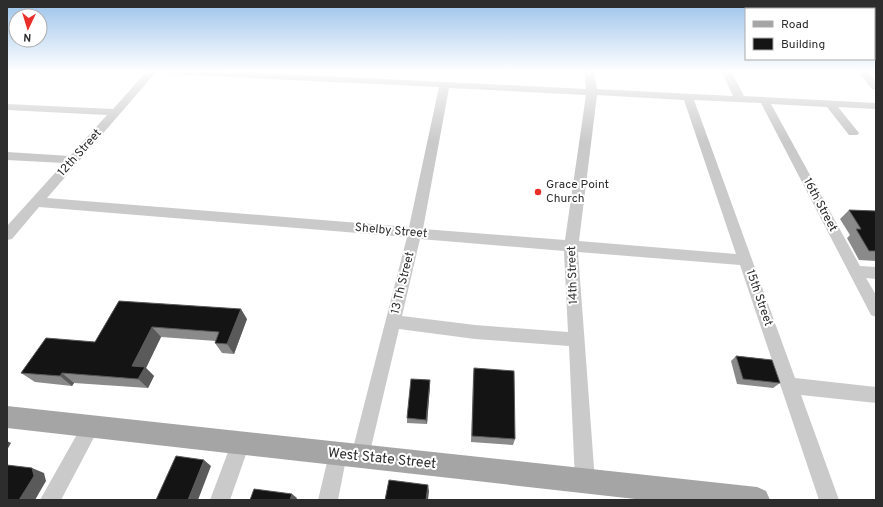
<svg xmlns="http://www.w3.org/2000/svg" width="883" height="507" font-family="Overpass,sans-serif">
	<rect width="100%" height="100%" fill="#fff"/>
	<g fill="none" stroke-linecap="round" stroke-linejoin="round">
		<path fill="#cacaca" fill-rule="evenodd" d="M147 71H157L47 198 409 227 439 87 167 74 162 71H226L586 89 584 71H594L597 89 733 96 721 71H731L744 96 876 103V109L838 107 859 133 857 135H849L827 107 771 104 860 266 876 267V279L866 278 876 295V317L871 315 761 103 694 100 795 378 876 387V403L801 395 839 500H819L740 265 578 252 595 481 592 488 585 491 578 488 575 481 569 346 475 339 399 329 369 456 367 463 360 465 353 463 351 456 407 237 39 207 12 239 7 240V226L64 163 7 160V152L70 156 107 115 7 110V104L113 109ZM449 88 586 95 565 240 423 229ZM597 95 684 100 736 254 579 241ZM420 239 564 251 568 332 475 325 402 316Z
			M857 71H867L876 81V90L872 89Z
			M91 417 97 420 100 426 61 500H40L85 420Z
			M241 434 248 436 250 443 230 500H210L234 436Z
			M338 445 345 447 347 454 338 500H318L329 454 331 447Z"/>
		<path fill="#a5a5a5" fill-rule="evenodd" d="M7 406 757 487 766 491 770 500H644L7 428Z"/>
	</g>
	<path fill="#8a8a8a" d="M849 210 876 211V261L859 260 847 238 850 235 840 219Z
		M119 301 247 319 234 354 222 353 215 343 216 341 161 337 146 368 154 376 148 388 74 383 72 386 35 382 21 373 95 342Z
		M736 356 780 383 773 388 737 384 731 361Z
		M474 368 515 439 513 445 471 442 473 376Z
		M430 385 427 424 407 423V418Z"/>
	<path fill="#5a5a5a" d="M241 309 247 319 234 354 227 344Z
		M152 327 161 337 146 368 154 376 148 388 138 379 132 366Z
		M62 373 74 383 72 386 60 376Z
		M430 380V385L427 424 426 420Z
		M7 441 11 443 7 450Z
		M204 460 211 466 198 500H188Z
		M32 468 44 473 46 481 35 500H19Z
		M428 485 429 491 428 500H426Z
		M292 494 297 498 296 500H290Z"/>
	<path fill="#141414" stroke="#5a5a5a" d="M849 210 876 211V251H869L856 229H861Z
		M119 301 241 309 227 344 215 343 219 332 152 327 132 366 145 367 138 379 62 373 60 376 21 373 46 338 95 342Z
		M736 356 772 360 780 383 743 379Z
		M474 368 514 371 515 439 472 436Z
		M411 379 430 380 426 420 407 418Z
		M176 456 204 460 188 500H156Z
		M7 465 32 468 34 476 19 500H7Z
		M389 480 428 485 426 500H385Z
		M254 489 292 494 290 500H250Z"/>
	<linearGradient id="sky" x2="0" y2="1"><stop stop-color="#9ac2ea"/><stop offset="0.5" stop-color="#fff"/><stop offset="1" stop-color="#fff" stop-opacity="0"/></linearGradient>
	<rect width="883" height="142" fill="url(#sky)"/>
	<circle fill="#ea2e29" stroke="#fff" stroke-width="1.5" cx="538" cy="192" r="4"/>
	<g text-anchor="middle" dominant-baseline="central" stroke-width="4" stroke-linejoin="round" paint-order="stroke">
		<g font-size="12" fill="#2d2d2d" stroke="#fff">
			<text transform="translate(80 153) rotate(-48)">12th Street</text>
			<text transform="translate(820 205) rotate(62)">16th Street</text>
			<text transform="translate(391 231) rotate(5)">Shelby Street</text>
			<text transform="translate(573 275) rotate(-92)">14th Street</text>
			<text transform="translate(403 283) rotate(-76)">13 Th Street</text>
			<text transform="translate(759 298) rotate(71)">15th Street</text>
		</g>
		<g font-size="12" fill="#2d2d2d" stroke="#fff" text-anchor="start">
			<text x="546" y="185">Grace Point<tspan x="546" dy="14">Church</tspan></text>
		</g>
		<g font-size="14" fill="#2d2d2d" stroke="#fff">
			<text transform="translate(382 459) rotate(6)">West State Street</text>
		</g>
	</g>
	<rect width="883" height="507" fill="none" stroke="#2d2d2d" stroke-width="16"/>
	<rect x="745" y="8" width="130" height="52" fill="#ffffff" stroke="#ababab"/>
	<rect x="753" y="21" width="20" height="6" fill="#a5a5a5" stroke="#ababab"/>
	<text x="781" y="28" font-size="12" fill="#2d2d2d">Road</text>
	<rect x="753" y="38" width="20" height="12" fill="#141414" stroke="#ababab"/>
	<text x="781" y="48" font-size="12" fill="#2d2d2d">Building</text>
	<g transform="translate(28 28) rotate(184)"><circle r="19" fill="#ffffff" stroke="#ababab"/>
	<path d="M0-3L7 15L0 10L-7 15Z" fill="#ea2e29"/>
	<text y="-6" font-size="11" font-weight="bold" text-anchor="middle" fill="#2d2d2d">N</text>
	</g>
</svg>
